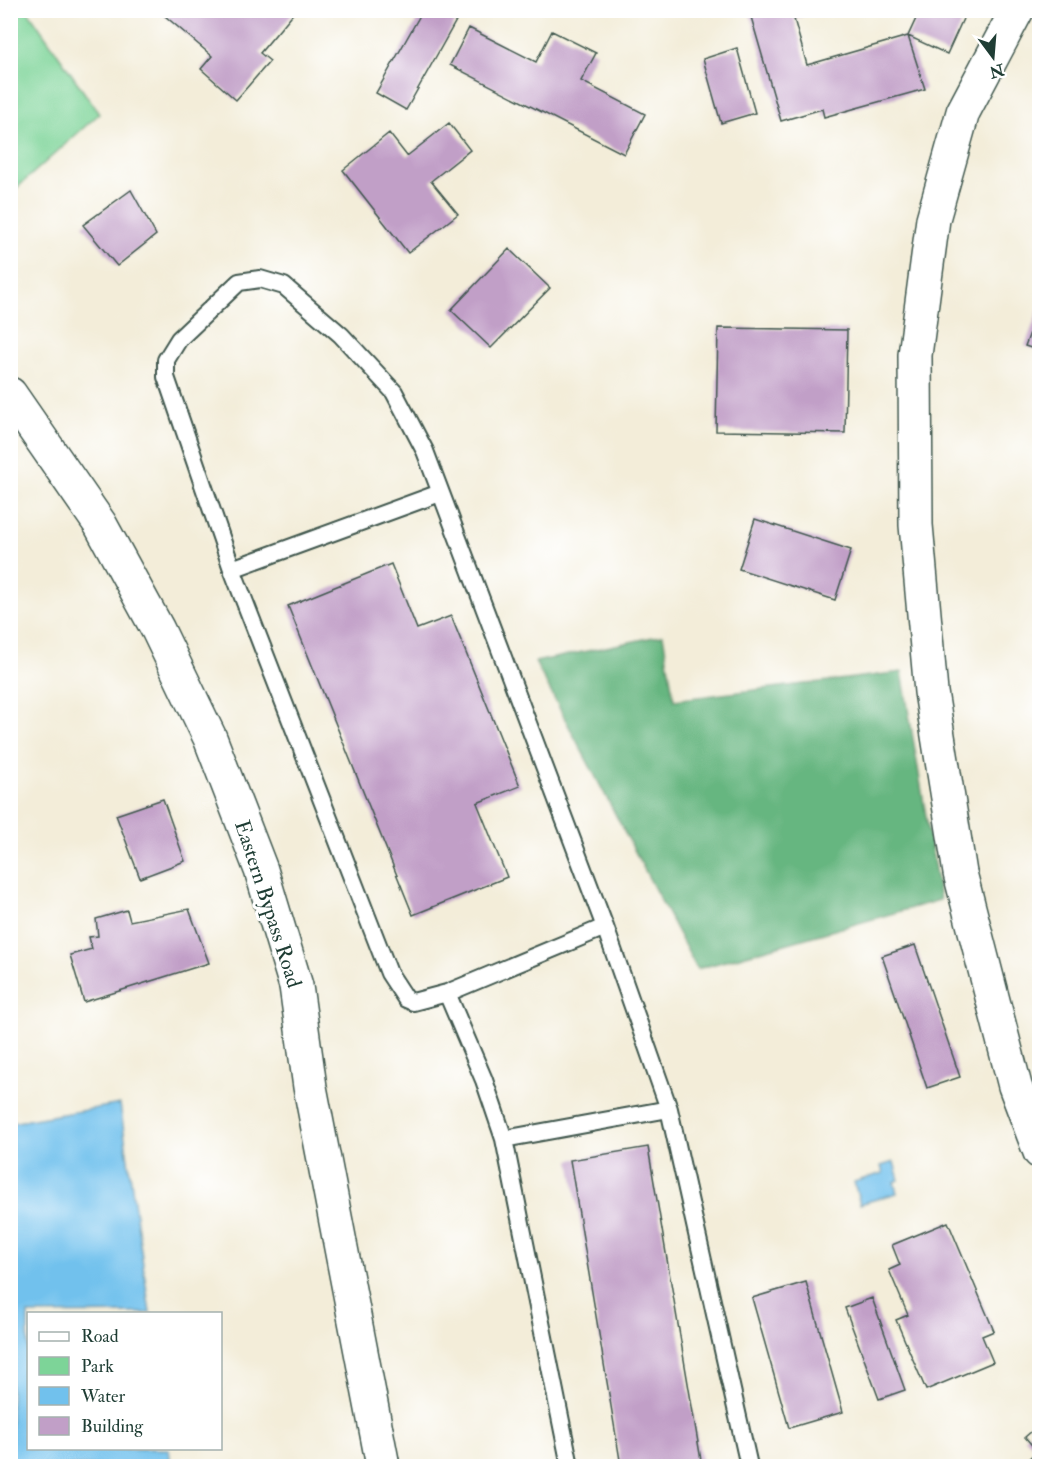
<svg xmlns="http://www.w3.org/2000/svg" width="1050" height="1477" font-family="'IM FELL Double Pica',serif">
	<rect width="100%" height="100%" fill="#fff"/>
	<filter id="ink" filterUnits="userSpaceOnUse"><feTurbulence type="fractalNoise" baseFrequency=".0167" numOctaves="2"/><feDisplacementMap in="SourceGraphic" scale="12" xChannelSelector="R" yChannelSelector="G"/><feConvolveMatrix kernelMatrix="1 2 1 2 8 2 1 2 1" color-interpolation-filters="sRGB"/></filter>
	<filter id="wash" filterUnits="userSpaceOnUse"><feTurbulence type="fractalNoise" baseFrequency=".008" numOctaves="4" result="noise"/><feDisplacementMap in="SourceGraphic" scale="24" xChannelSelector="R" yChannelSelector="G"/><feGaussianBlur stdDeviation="1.35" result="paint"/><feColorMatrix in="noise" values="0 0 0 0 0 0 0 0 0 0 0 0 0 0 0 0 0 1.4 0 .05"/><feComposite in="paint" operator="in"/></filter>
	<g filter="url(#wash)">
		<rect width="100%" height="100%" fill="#f3edd9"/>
		<path fill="#7dd498" stroke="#4e8866" stroke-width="1.5" d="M11 10 28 11 99 114 11 193Z"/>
		<path fill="#66b680" stroke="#427a5a" stroke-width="1.5" d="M663 635 674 700 902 672 940 900 697 969 535 662Z"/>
		<path fill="#71c1ed" stroke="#487f90" stroke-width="1.5" d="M120 1104 150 1313 28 1314V1448L169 1449 171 1466H11V1123Z
			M894 1162 899 1180 894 1182 897 1193 860 1204 854 1182 883 1173 881 1166Z"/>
		<g id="blocks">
			<path fill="#c19fc7" d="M158 10H296L260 53 270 61 236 100 201 69 212 56Z
				M423 10H462L406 110 376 93Z
				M749 10H821L794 19 807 65 908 36 925 89 824 117 822 109 781 121Z
				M920 10H967L947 54 908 36Z
				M469 28 536 62 552 31 596 53 581 81 645 114 624 154 450 65Z
				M737 48 755 113 721 123 703 59Z
				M449 123 470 150 431 181 458 214 408 253 343 170 389 133 407 156Z
				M131 190 156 235 117 266 83 225Z
				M509 249 550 288 491 348 451 310Z
				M1039 309H1040V351L1025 346Z
				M718 328 847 330 845 433 716 431Z
				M755 519 851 550 835 600 739 569Z
				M391 564 417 629 451 616 520 786 477 803 507 877 413 915 288 606Z
				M163 799 185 861 140 878 116 815Z
				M189 909 209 963 84 1002 70 955 92 949 89 937 98 936 96 919 127 910 130 921Z
				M915 945 960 1077 927 1088 882 956Z
				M648 1147 702 1466H621L570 1160Z
				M948 1222 994 1331 982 1336 993 1362 926 1390 896 1320 908 1315 889 1270 900 1265 892 1245Z
				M806 1282 843 1412 789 1428 752 1298Z
				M872 1298 905 1390 879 1399 845 1308Z
				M1040 1424V1466H1029L1025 1462 1037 1451 1025 1437Z"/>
		</g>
	</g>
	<g filter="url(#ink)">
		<use href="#blocks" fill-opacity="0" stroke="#3f574d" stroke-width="1.5"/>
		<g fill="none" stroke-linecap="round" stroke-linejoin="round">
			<g stroke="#3f574d" stroke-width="20">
				<path id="lane" d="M232 569 440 493
					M605 927 447 993 413 1002 406 999 389 973 232 569 166 377V360L179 339 239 282 260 279 284 286 341 335 394 392 425 451 605 927 669 1109 749 1466
					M447 993 484 1080 504 1139 570 1466
					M504 1139 669 1109"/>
			</g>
			<g stroke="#3f574d" stroke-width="36">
				<path id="secondary" d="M1017 10 963 112 933 219 915 355 916 525 931 692 960 873 1015 1086 1040 1152"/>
			</g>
			<g stroke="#3f574d" stroke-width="36">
				<path id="primary" d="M10 394 100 524 158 630 210 738 261 870 296 986 310 1087 383 1466"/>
			</g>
			<use href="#lane" stroke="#fff" stroke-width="16"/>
			<use href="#secondary" stroke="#fff" stroke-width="33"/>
			<use href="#primary" stroke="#fff" stroke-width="33"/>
		</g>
	</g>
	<g text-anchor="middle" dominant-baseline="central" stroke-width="6" stroke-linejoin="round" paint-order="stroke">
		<g font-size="21" fill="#1f3d34" stroke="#fff">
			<text transform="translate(268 904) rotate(72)">Eastern Bypass Road</text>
		</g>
	</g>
	<rect width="1050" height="1477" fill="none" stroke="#fff" stroke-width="36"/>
	<rect x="27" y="1312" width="195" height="138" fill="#ffffff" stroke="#a5b1ae" stroke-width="1.5"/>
	<rect x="39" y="1332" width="30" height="9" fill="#ffffff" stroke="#a5b1ae" stroke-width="1.5"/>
	<text x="81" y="1342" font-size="18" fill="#1f3d34">Road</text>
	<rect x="39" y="1357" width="30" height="18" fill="#7dd498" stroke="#a5b1ae" stroke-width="1.5"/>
	<text x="81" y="1372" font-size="18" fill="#1f3d34">Park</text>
	<rect x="39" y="1387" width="30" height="18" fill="#71c1ed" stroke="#a5b1ae" stroke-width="1.5"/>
	<text x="81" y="1402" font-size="18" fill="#1f3d34">Water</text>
	<rect x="39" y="1417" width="30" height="18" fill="#c19fc7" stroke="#a5b1ae" stroke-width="1.5"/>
	<text x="81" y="1432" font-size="18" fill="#1f3d34">Building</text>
	<g transform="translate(993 57) rotate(164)" stroke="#ffffff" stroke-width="4.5" paint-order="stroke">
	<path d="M0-4.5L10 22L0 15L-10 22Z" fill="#1f3d34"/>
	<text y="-9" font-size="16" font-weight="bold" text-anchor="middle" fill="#1f3d34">N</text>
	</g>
</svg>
